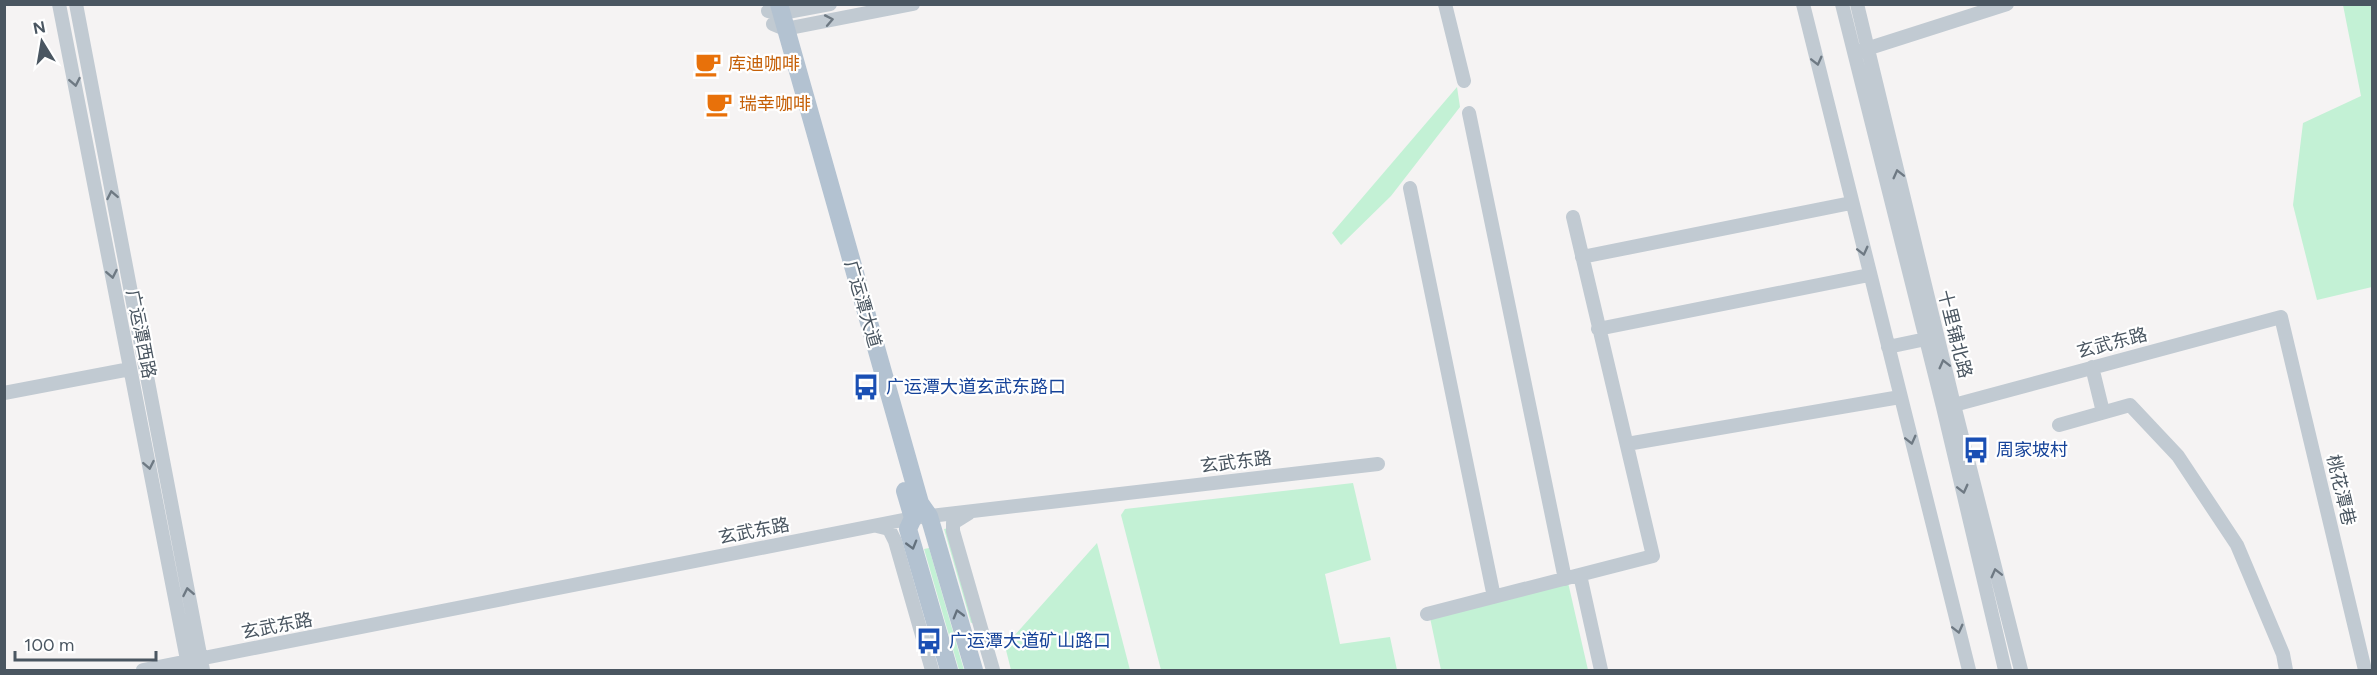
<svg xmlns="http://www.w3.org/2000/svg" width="2377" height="675" font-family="Figtree,'Noto Sans SC',sans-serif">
	<rect width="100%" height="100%" fill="#f5f3f3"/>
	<path fill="#c3f1d5" d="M2343 5H2372V287L2317 300 2293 205 2303 123 2361 96Z
		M1457 87 1460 107 1391 196 1341 245 1332 233Z
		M1353 483 1371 560 1325 574 1340 644 1390 637 1397 670H1161L1121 515 1125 509Z
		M949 528 976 622 971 623 944 529Z
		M1097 543 1130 670H1011L1005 646Z
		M929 548 964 670H959L924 549Z
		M1567 578 1588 670H1441L1429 613Z"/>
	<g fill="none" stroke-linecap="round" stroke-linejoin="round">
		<path stroke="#c1cad2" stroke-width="14" d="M59 4 189 670
			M76 4 203 670
			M1445 4 1464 81
			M1803 4 1969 670
			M1842 4 1943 407 2005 670
			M1857 4 1954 405 2021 670
			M768 11 782 13 830 4
			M773 24 785 29 913 4
			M1860 51 2007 4
			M1469 113 1565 579
			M1410 188 1494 597
			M1582 257 1851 203
			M1598 329 1869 275
			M1888 347 1926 339
			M2092 367 2103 412
			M4 393 130 369
			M1954 405 2281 317 2365 670
			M2059 425 2130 405 2178 456 2237 545 2283 654 2286 670
			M1627 444 1900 397
			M969 513 953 523V531L993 670
			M877 526 889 529 895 541 932 670
			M1580 575 1601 670
			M1427 614 1653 556 1573 217
			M143 670 913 518 1378 464"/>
		<path stroke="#b3c2d1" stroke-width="18" d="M779 4 920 503 929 516 974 670
			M905 491 913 518 908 529 949 670"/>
	</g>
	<defs><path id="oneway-chevron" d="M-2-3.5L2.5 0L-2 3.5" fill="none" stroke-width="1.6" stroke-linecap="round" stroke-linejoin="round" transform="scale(1.5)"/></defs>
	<g stroke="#6e7983">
		<use href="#oneway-chevron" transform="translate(829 20) rotate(-11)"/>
		<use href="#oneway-chevron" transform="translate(1817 61) rotate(76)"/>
		<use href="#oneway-chevron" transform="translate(75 82) rotate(79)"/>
		<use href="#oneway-chevron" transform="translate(1898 174) rotate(-104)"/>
		<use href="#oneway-chevron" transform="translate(112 195) rotate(-101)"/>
		<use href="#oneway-chevron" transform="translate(1863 251) rotate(76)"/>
		<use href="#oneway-chevron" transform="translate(112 274) rotate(79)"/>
		<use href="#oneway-chevron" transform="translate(1944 364) rotate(-104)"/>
		<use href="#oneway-chevron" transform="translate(1911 440) rotate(76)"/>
		<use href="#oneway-chevron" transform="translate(149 465) rotate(79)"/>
		<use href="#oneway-chevron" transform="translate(1963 489) rotate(76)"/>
		<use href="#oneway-chevron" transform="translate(1996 573) rotate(-104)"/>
		<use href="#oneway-chevron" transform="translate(188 592) rotate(-101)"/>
		<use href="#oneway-chevron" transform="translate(1958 629) rotate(76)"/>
	</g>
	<g stroke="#64717d">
		<use href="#oneway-chevron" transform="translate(912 545) rotate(74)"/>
		<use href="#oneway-chevron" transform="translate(958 614) rotate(-106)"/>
	</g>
	<defs>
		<g id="cafe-bare" transform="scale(2.07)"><path d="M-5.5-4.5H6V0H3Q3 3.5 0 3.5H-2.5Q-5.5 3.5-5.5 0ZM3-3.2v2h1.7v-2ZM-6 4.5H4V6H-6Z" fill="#e8710a" stroke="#fff" stroke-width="2.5" paint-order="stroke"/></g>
		<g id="bus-bare" transform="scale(2.07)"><path d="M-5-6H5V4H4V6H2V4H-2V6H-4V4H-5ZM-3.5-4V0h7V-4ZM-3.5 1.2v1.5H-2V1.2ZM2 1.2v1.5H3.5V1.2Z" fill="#1a4fb4" stroke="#fff" stroke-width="2.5" paint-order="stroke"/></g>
	</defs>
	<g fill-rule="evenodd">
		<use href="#cafe-bare" x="708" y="64"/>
		<use href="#cafe-bare" x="719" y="104"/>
		<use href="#bus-bare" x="866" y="387"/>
		<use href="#bus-bare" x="1976" y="450"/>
		<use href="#bus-bare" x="929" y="641"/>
	</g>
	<g text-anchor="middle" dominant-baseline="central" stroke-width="4.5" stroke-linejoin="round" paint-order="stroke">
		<g font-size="18" fill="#c56008" stroke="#fff" text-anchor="start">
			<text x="728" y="64">库迪咖啡</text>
			<text x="739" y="104">瑞幸咖啡</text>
		</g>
		<g font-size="18" fill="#4a5661" stroke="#fff">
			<text transform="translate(863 304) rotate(74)">广运潭大道</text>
			<text transform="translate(141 334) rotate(79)">广运潭西路</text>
			<text transform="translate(1955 334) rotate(76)">十里铺北路</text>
			<text transform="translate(2112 343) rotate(-15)">玄武东路</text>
			<text transform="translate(1236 462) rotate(-7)">玄武东路</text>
			<text transform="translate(2341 490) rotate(77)">桃花潭巷</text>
			<text transform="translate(754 531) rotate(-11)">玄武东路</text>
			<text transform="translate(277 626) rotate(-11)">玄武东路</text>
		</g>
		<g font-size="18" fill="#164399" stroke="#fff" text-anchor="start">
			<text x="886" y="387">广运潭大道玄武东路口</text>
			<text x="1996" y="450">周家坡村</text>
			<text x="949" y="641">广运潭大道矿山路口</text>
		</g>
	</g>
	<rect width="2377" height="675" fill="none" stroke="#4a5661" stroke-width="12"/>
	<g transform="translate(42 42) rotate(349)" stroke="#ffffff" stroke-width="4.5" paint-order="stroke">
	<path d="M0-4.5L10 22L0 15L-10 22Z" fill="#4a5661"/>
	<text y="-9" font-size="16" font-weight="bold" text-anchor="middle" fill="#4a5661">N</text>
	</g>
	<path d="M15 651v9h141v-9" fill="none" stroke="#4a5661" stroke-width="3"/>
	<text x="24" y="651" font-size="18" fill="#4a5661" stroke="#ffffff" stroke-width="4.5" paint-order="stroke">100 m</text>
</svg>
